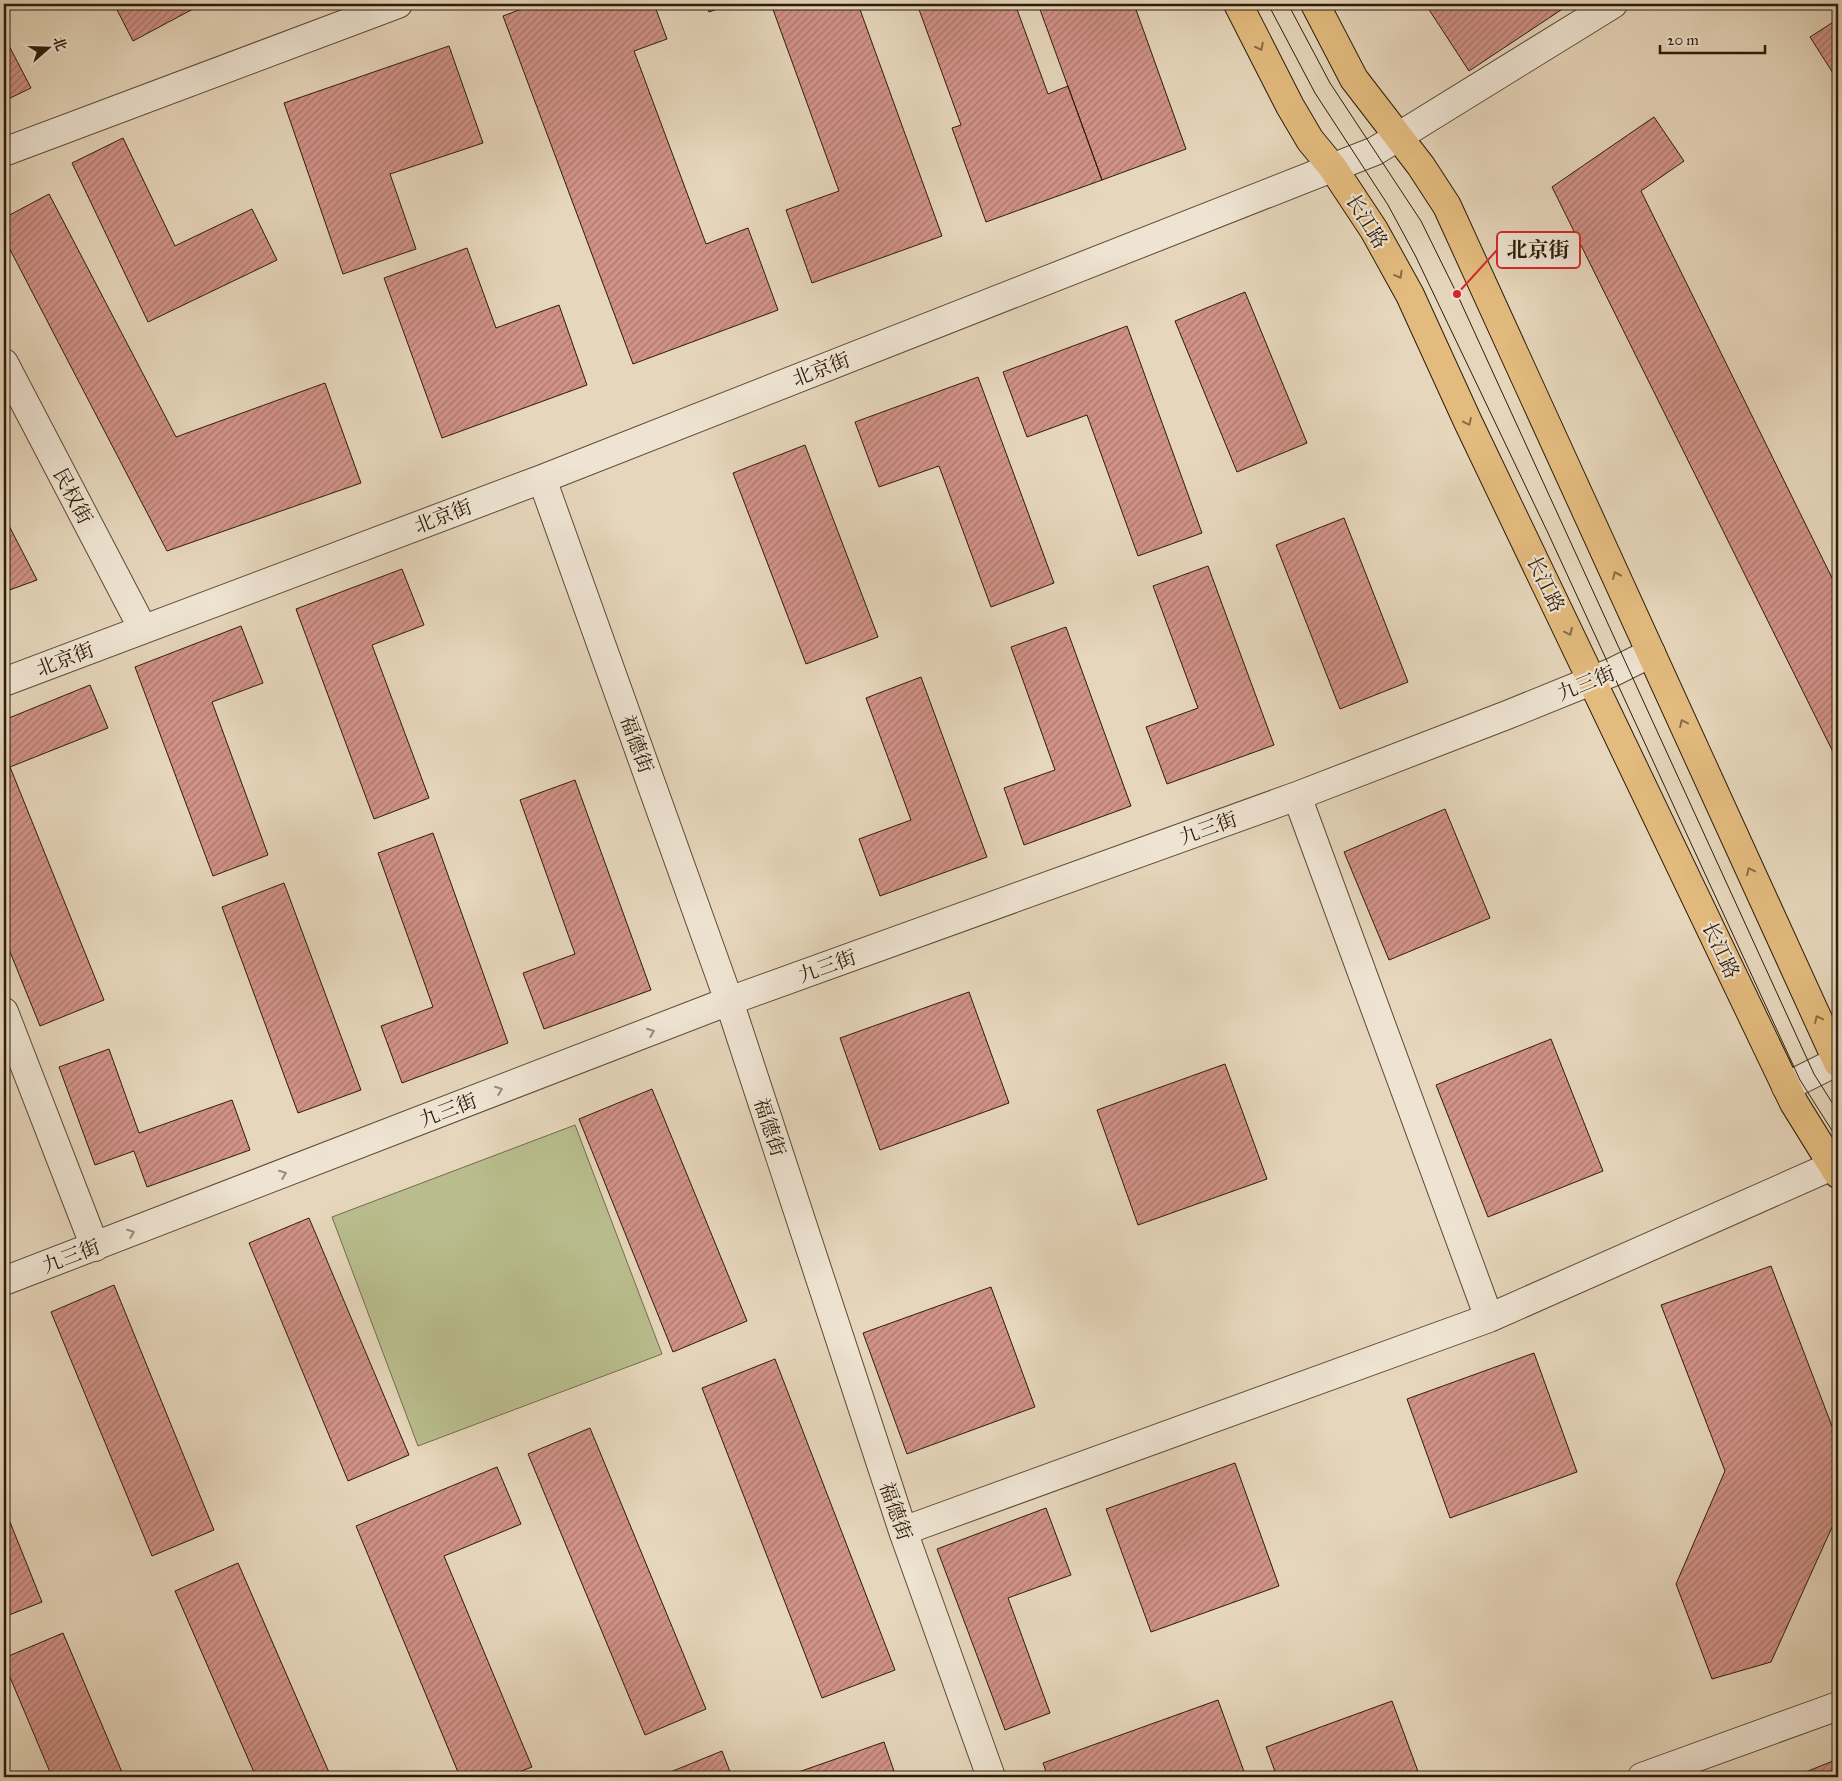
<svg xmlns="http://www.w3.org/2000/svg" width="1842" height="1781" font-family="'IM FELL Great Primer','Noto Serif SC',serif">
	<defs>
		<pattern id="building-hatch" width="6" height="6" patternUnits="userSpaceOnUse" patternTransform="scale(1.25)"><rect width="6" height="6" fill="#d19288"/><path d="M-1 1l2-2M0 6l6-6M5 7l2-2" fill="none" stroke="#aa766d"/></pattern>
	</defs>
	<rect width="100%" height="100%" fill="#e6d6bb"/>
	<filter id="stains"><feTurbulence type="fractalNoise" baseFrequency=".004" numOctaves="4"/><feColorMatrix values="0 0 0 0 .2 0 0 0 0 .09 0 0 0 0 .02 0 0 0 .5 -.17"/></filter>
	<radialGradient id="worn" r=".72"><stop offset=".6" stop-color="#630" stop-opacity="0"/><stop offset="1" stop-color="#630" stop-opacity=".3"/></radialGradient>
	<path fill="#b9bd8d" stroke="#736c4b" d="M575 1125 662 1354 418 1446 332 1217Z"/>
	<path fill="url(#building-hatch)" stroke="#2d1c09" d="M114 4H190L193 9 133 41Z
		M535 4H654L667 39 634 51 706 244 748 228 778 310 633 364 503 16Z
		M706 4H732L709 12Z
		M771 4H858L942 236 812 283 786 210 839 191Z
		M917 4H1015L1048 94 1068 86 1102 180 986 222 952 128 961 125Z
		M1038 4H1134L1186 149 1102 180Z
		M1428 4H1570L1469 71 1426 5Z
		M1838 19V81L1810 37Z
		M4 36 31 88 4 101Z
		M449 46 483 143 390 174 416 249 343 274 284 103Z
		M1654 117 1684 161 1641 191 1838 590V762L1552 187Z
		M123 138 175 246 252 209 277 260 148 322 72 163Z
		M49 194 176 437 325 383 361 483 167 551 4 238V218Z
		M467 248 496 328 559 305 587 385 442 438 384 278Z
		M1245 292 1307 443 1237 472 1175 321Z
		M1127 326 1202 533 1138 556 1087 415 1027 437 1003 372Z
		M978 377 1054 583 991 607 939 466 879 487 855 422Z
		M805 445 878 637 806 664 733 473Z
		M4 516 37 580 4 592Z
		M1344 518 1408 682 1340 709 1276 545Z
		M1208 566 1274 745 1167 784 1146 727 1198 708 1153 586Z
		M402 569 424 625 372 645 429 798 374 819 296 609Z
		M241 626 263 683 212 702 268 855 213 876 135 667Z
		M1066 627 1131 806 1024 845 1004 788 1055 770 1011 647Z
		M921 677 987 857 880 896 859 839 911 820 866 698Z
		M90 685 108 728 10 767 104 1000 40 1026 4 937V720Z
		M575 780 651 990 544 1029 523 973 575 954 520 800Z
		M1445 809 1490 918 1389 960 1344 852Z
		M433 833 508 1043 402 1083 381 1026 433 1007 378 853Z
		M284 883 361 1090 298 1113 222 907Z
		M969 992 1009 1103 880 1150 840 1038Z
		M1551 1039 1603 1171 1488 1217 1436 1085Z
		M109 1049 139 1133 232 1100 250 1150 147 1187 134 1151 95 1165 59 1067Z
		M1225 1064 1267 1179 1138 1225 1097 1110Z
		M652 1089 747 1321 673 1352 579 1119Z
		M309 1218 409 1455 348 1481 249 1243Z
		M1771 1266 1838 1442V1514L1771 1662 1712 1679 1676 1584 1725 1471 1661 1305Z
		M114 1285 214 1530 152 1556 51 1312Z
		M991 1287 1035 1407 907 1454 863 1333Z
		M1534 1353 1577 1472 1450 1518 1407 1399Z
		M775 1359 895 1670 822 1698 702 1388Z
		M590 1428 706 1709 645 1735 528 1454Z
		M1235 1463 1279 1586 1151 1632 1106 1509Z
		M497 1467 521 1524 444 1556 532 1767 506 1777H460L356 1526Z
		M4 1507 42 1602 4 1617Z
		M1046 1508 1071 1575 1008 1598 1050 1713 1005 1730 937 1549Z
		M238 1563 331 1777H256L175 1591Z
		M63 1633 124 1777H52L4 1663V1658Z
		M1218 1700 1246 1777H1048L1043 1763Z
		M1392 1701 1420 1777H1277L1266 1747Z
		M884 1742 896 1777H791L790 1775Z
		M722 1751 732 1777H664L663 1775Z
		M1838 1759V1777H1793Z"/>
	<g fill="none" stroke-linecap="round" stroke-linejoin="round">
		<g stroke="#5b4a36" stroke-width="30">
			<path id="minor" d="M4 152 398 4
				M4 363 143 629
				M542 479 729 1001 903 1531 991 1777
				M4 682 542 479 1375 151 1613 4
				M1297 796 1489 1318
				M4 1012 95 1247
				M1786 1087 1838 1061
				M4 1281 729 1001 1297 796 1507 715 1613 672 1651 653
				M903 1531 1489 1318 1832 1166
				M1642 1777 1838 1706"/>
		</g>
		<g stroke="#2d1c09" stroke-width="30">
			<path id="major" d="M1238 4 1290 106 1310 140 1333 168 1374 230 1410 295 1468 422 1794 1103 1838 1174
				M1315 4 1354 79 1421 166 1447 206 1838 1063"/>
		</g>
		<use href="#minor" stroke="#efe4d3" stroke-width="28"/>
		<use href="#major" stroke="#e3bb7e" stroke-width="28"/>
		<path stroke="#2d1c09" stroke-width="1" d="M1268 4 1315 93 1388 205 1416 257 1548 533 1800 1080 1838 1140
			M1288 4 1330 83 1421 221 1457 294 1814 1074 1838 1112"/>
	</g>
	<defs><path id="oneway-chevron" d="M-2-3.5L2.5 0L-2 3.5" fill="none" stroke-width="1.6" stroke-linecap="round" stroke-linejoin="round" transform="scale(1.25)"/></defs>
	<g stroke="#886c44">
		<use href="#oneway-chevron" transform="translate(1260 47) rotate(63)"/>
		<use href="#oneway-chevron" transform="translate(1399 275) rotate(61)"/>
		<use href="#oneway-chevron" transform="translate(1468 422) rotate(65)"/>
		<use href="#oneway-chevron" transform="translate(1616 575) rotate(-114)"/>
		<use href="#oneway-chevron" transform="translate(1569 632) rotate(64)"/>
		<use href="#oneway-chevron" transform="translate(1683 723) rotate(-115)"/>
		<use href="#oneway-chevron" transform="translate(1750 871) rotate(-115)"/>
		<use href="#oneway-chevron" transform="translate(1818 1019) rotate(-115)"/>
	</g>
	<g stroke="#988a78">
		<use href="#oneway-chevron" transform="translate(651 1032) rotate(-21)"/>
		<use href="#oneway-chevron" transform="translate(499 1090) rotate(-21)"/>
		<use href="#oneway-chevron" transform="translate(283 1174) rotate(-21)"/>
		<use href="#oneway-chevron" transform="translate(131 1233) rotate(-21)"/>
	</g>
	<g text-anchor="middle" dominant-baseline="central" stroke-width="4.5" stroke-linejoin="round" paint-order="stroke">
		<g font-size="20" fill="#2d1c09" stroke="#efe4d3">
			<text transform="translate(1367 221) rotate(58)">长江路</text>
			<text transform="translate(821 369) rotate(-21)">北京街</text>
			<text transform="translate(73 496) rotate(62)">民权街</text>
			<text transform="translate(443 516) rotate(-21)">北京街</text>
			<text transform="translate(1546 584) rotate(64)">长江路</text>
			<text transform="translate(65 659) rotate(-21)">北京街</text>
			<text transform="translate(1586 683) rotate(-22)">九三街</text>
			<text transform="translate(637 744) rotate(70)">福德街</text>
			<text transform="translate(1208 828) rotate(-20)">九三街</text>
			<text transform="translate(1721 950) rotate(65)">长江路</text>
			<text transform="translate(827 966) rotate(-20)">九三街</text>
			<text transform="translate(448 1110) rotate(-21)">九三街</text>
			<text transform="translate(770 1127) rotate(72)">福德街</text>
			<text transform="translate(71 1256) rotate(-21)">九三街</text>
			<text transform="translate(896 1511) rotate(71)">福德街</text>
		</g>
	</g>
	<path fill="none" stroke="#d62828" stroke-width="2" d="M1457 294L1497 250"/>
	<circle fill="#d62828" stroke="#efe4d3" stroke-width="2" cx="1457" cy="294" r="5"/>
	<rect fill="#efe4d3" stroke="#d62828" stroke-width="2" x="1497" y="232" width="83" height="36" rx="5"/>
	<g font-size="21" text-anchor="middle" font-weight="bold" fill="#2d1c09">
		<text x="1538" y="257">北京街</text>
	</g>
	<rect width="1842" height="1781" fill="none" stroke="#e6d6bb" stroke-width="20"/>
	<rect x="5" y="5" width="1832" height="1771" fill="none" stroke="#2d1c09" stroke-width="2.5"/>
	<rect x="10" y="10" width="1822" height="1761" fill="none" stroke="#2d1c09"/>
	<g transform="translate(48 48) rotate(70)" stroke="#efe4d3" stroke-width="4" paint-order="stroke">
	<path d="M0-4L9 19L0 12L-9 19Z" fill="#2d1c09"/>
	<text y="-8" font-size="14" font-weight="bold" text-anchor="middle" fill="#2d1c09">北</text>
	</g>
	<path d="M1660 45v8h105v-8" fill="none" stroke="#2d1c09" stroke-width="2.5"/>
	<text x="1667" y="45" font-size="15" fill="#2d1c09" stroke="#efe4d3" stroke-width="4" paint-order="stroke">20 m</text>
	<rect width="100%" height="100%" filter="url(#stains)"/>
	<rect width="100%" height="100%" fill="url(#worn)"/>
</svg>
